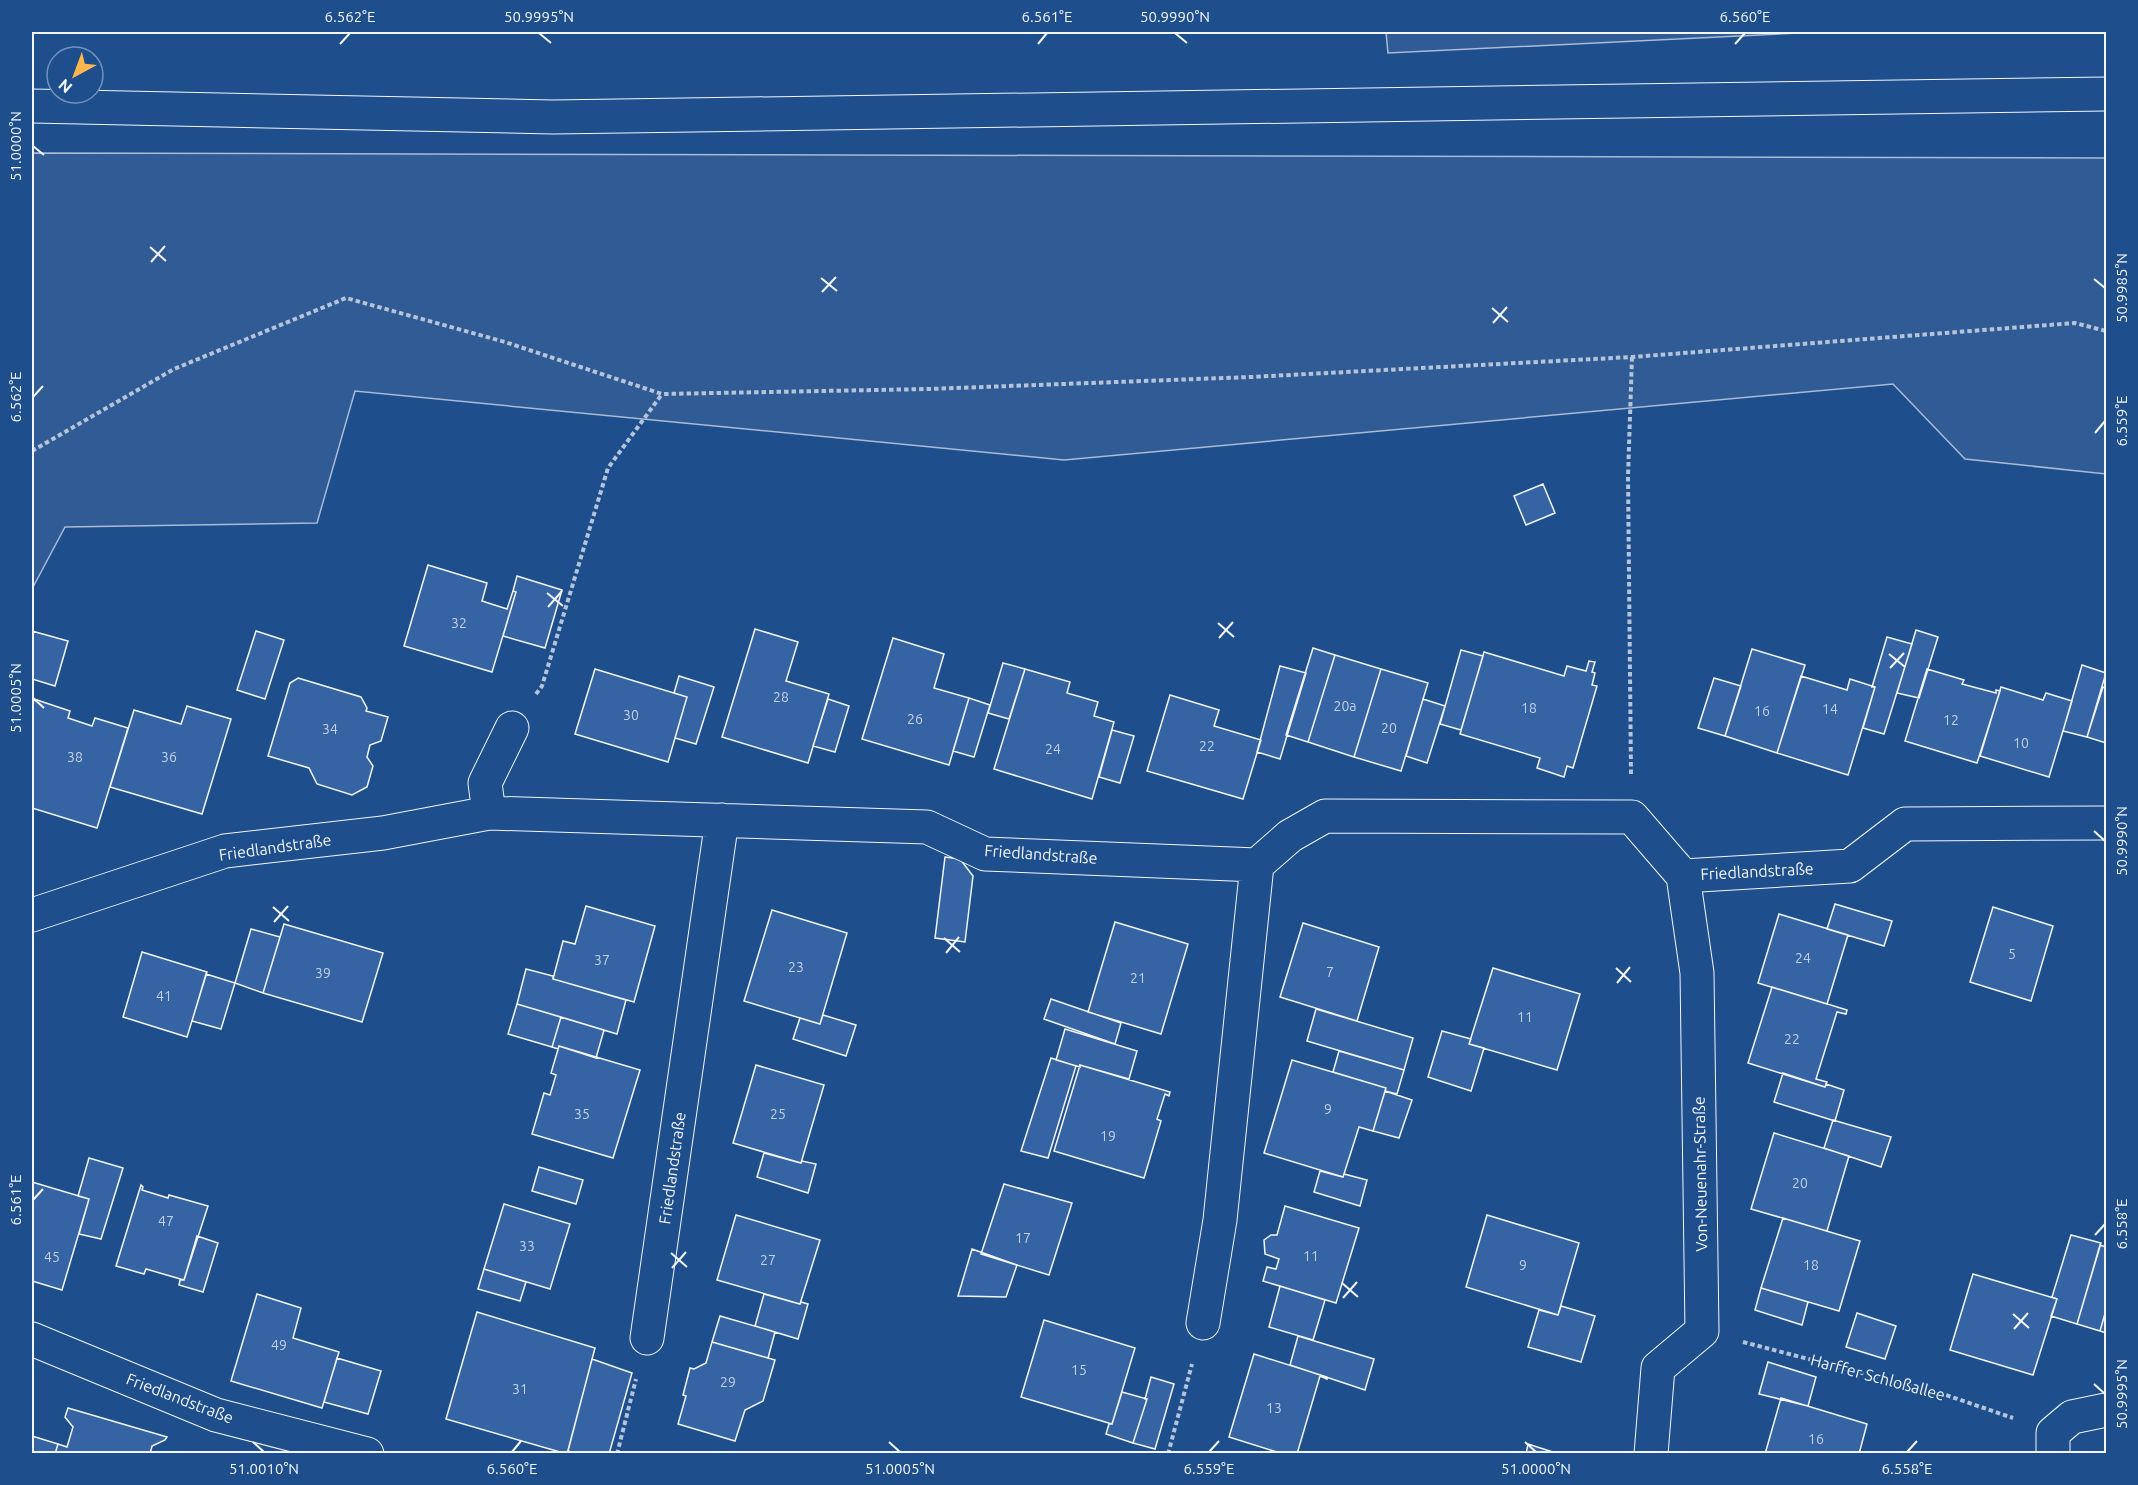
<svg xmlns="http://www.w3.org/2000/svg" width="2138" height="1485" font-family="Ubuntu,sans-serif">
	<rect width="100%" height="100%" fill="#1f4e8c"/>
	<path fill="#305b95" stroke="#a8bbd7" stroke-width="1.5" d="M1386 32H1821L1388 53Z
		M32 153 2106 158V474L1965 459 1893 384 1064 460 355 391 317 523 65 527 32 589Z"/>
	<path fill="#3563a3" stroke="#f2f6ff" stroke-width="1.5" d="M1543 484 1555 513 1526 525 1514 496Z
		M428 565 487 583 482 601 507 609 513 591 516 592 492 672 404 646Z
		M517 576 562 590 545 648 503 636 516 592 513 591Z
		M755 629 798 642 786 681 829 694 808 763 722 737Z
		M1916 630 1938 637 1919 698 1897 693Z
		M32 631 68 641 55 686 32 679Z
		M256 631 284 640 265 699 237 690Z
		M1887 637 1912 644 1884 734 1863 728 1875 687H1872Z
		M893 638 944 654 934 688 969 698 949 765 862 739Z
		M1313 648 1335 655 1308 742 1286 735Z
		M1752 649 1805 665 1777 753 1725 736Z
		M1461 650 1483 656 1461 730 1440 724Z
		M1484 652 1564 676 1567 666 1586 671 1589 661 1595 662 1592 672 1595 673 1592 685 1597 686 1573 768 1567 766 1564 777 1537 768 1540 758 1460 734Z
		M1335 655 1381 669 1354 757 1308 742Z
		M1003 663 1025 669 1009 719 988 713Z
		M2082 665 2106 673 2087 737 2063 731Z
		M1280 666 1306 673 1280 759 1257 752Z
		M595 669 687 697 668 762 575 734Z
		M1025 669 1070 682 1067 693 1098 702 1094 716 1114 722 1092 799 994 769Z
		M1381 669 1428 683 1401 771 1354 757Z
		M1927 669 1964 680 1962 684 1996 693V690L2000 691 1977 763 1905 741Z
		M679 676 714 687 696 744 675 738 687 697 674 693Z
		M1801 676 1847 690 1850 679 1875 687 1848 775 1777 753Z
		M298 678 361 697 367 708 366 711 388 717 381 741 370 745 367 757 373 766 367 787 352 795 317 784 309 768 268 756 290 683Z
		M1714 678 1741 686 1725 736 1698 728Z
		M2001 687 2043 700 2046 693 2072 701 2049 777 1980 756Z
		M2103 687 2106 688V743L2087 737Z
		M1170 695 1219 710 1214 726 1261 740 1243 799 1147 771Z
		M969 698 990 705 974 757 953 751Z
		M34 699 70 711 68 718 92 726 95 718 128 728 97 828 32 808V708Z
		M828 699 849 706 835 752 813 746Z
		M1423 699 1445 706 1427 763 1406 756Z
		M187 706 231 719 202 814 110 787 134 710 181 724Z
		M1112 730 1134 736 1120 783 1099 777Z
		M945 857 960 859 973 876 965 942 935 938Z
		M1835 904 1892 921 1884 946 1827 929Z
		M586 906 655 926 634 1002 553 979 563 941 575 944Z
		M1993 907 2053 926 2031 1001 1970 982Z
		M772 910 847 933 820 1024 744 1001Z
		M1779 914 1848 935 1827 1004 1758 983Z
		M1115 922 1188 944 1161 1034 1088 1012Z
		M1303 923 1379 947 1357 1021 1280 997Z
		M284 924 383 953 362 1022 263 993Z
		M251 929 280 937 263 993 235 983Z
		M142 952 207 972 187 1037 123 1017Z
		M1493 968 1580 994 1557 1070 1469 1044Z
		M526 969 553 976V979L626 1000 617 1034 517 1004Z
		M206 974 235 983 221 1029 192 1021Z
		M1772 987 1847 1010 1846 1014 1837 1012 1816 1079 1827 1082 1825 1087 1748 1063Z
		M1051 999 1121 1023 1115 1044 1044 1019Z
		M517 1004 561 1017 552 1047 508 1034Z
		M1316 1009 1413 1038 1404 1070 1307 1041Z
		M823 1015 856 1025 846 1056 793 1039 800 1018 820 1024Z
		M561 1017 604 1030 596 1058 559 1046 558 1049 552 1047Z
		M1065 1029 1137 1051 1129 1079 1080 1065V1067L1056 1060Z
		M1442 1031 1471 1039 1469 1044 1484 1048 1471 1091 1428 1077Z
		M559 1046 640 1070 613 1158 532 1134 544 1093 550 1095 556 1075 551 1073Z
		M1339 1051 1404 1070 1397 1094 1385 1091 1386 1088 1333 1072Z
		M1051 1058 1076 1066 1048 1158 1021 1151Z
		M1292 1060 1386 1088 1373 1131 1359 1127 1343 1177 1264 1153Z
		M756 1065 824 1085 801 1163 733 1143Z
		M1080 1065 1170 1092 1169 1096 1165 1094 1157 1119 1161 1121 1144 1178 1054 1151Z
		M1783 1073 1825 1087 1826 1084 1844 1090 1835 1121 1774 1102Z
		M1385 1091 1412 1100 1399 1138 1373 1131Z
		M1833 1120 1891 1137 1881 1167 1824 1148Z
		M1774 1133 1849 1156 1827 1231 1751 1209Z
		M764 1153 801 1163 802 1161 816 1164 808 1193 757 1177Z
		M89 1158 123 1168 101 1239 79 1234 89 1199 78 1196Z
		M539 1167 583 1180 576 1204 532 1191Z
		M1320 1171 1343 1177 1344 1174 1367 1180 1360 1206 1314 1192Z
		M32 1182 89 1199 62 1290 32 1281Z
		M1004 1184 1072 1203 1049 1275 981 1254Z
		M141 1185 143 1187 142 1190 168 1198 169 1195 208 1206 184 1280 146 1269 144 1274 116 1266Z
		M504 1204 570 1224 550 1289 484 1269Z
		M1285 1206 1359 1228 1336 1303 1263 1281 1267 1267 1276 1269 1279 1259 1265 1254 1264 1240 1271 1235H1277Z
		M736 1215 820 1240 800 1304 717 1280Z
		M1487 1215 1579 1243 1558 1315 1466 1287Z
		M1783 1218 1860 1241 1839 1311 1761 1288Z
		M2071 1235 2101 1243 2077 1324 2051 1316 2057 1299 2052 1297Z
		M197 1236 218 1243 203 1292 179 1285 180 1280H184Z
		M2100 1245 2106 1247V1310L2100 1331 2077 1324Z
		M972 1249 1017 1265 1006 1297 958 1296Z
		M484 1269 526 1282 520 1301 478 1289Z
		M1973 1274 2057 1299 2033 1375 1950 1350Z
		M1280 1286 1325 1300 1313 1340 1269 1327Z
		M1761 1288 1808 1302 1802 1325 1755 1310Z
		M257 1294 301 1308 293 1338 339 1352 322 1408 231 1381Z
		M764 1294 800 1304 801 1302 808 1304 798 1339 755 1326Z
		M1561 1306 1595 1316 1581 1362 1528 1347 1539 1310 1558 1315Z
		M2106 1310V1333L2100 1331Z
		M477 1312 595 1348 567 1454 446 1419Z
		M1857 1313 1896 1326 1885 1359 1846 1347Z
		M720 1316 775 1332 768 1358 712 1342Z
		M1044 1320 1135 1348 1112 1424 1021 1397Z
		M1298 1336 1374 1359 1365 1390 1290 1365Z
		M712 1342 775 1360 763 1401 745 1410 735 1441 678 1424 686 1396 683 1395 690 1368 694 1369 706 1363Z
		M1254 1354 1327 1377V1379L1320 1376 1297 1454H1283L1229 1437Z
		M337 1358 381 1371 368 1414 324 1402Z
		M592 1359 632 1373 609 1454H577L568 1451Z
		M1768 1362 1816 1377 1808 1406 1759 1394Z
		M1151 1377 1174 1384 1155 1449 1133 1443 1147 1399H1145Z
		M1122 1392 1147 1399 1133 1443 1106 1434 1109 1424H1112Z
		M1781 1398 1867 1424 1859 1454H1765Z
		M68 1408 167 1437 165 1440 152 1446 150 1454H55L58 1444 67 1447 73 1427 65 1417Z
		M32 1436 58 1444 55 1454H32Z
		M1528 1444 1559 1454H1526Z"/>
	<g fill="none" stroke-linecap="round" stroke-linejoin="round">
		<g stroke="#f2f6ff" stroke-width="35">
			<path id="street" d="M489 813 485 783 512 728
				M32 915 225 851 383 833 489 813 927 827 985 854 1257 865 1290 836 1325 816 1632 817 1683 876 1850 866 1905 824 2106 823
				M1203 1323 1220 1220 1257 865
				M647 1338 722 820
				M32 1339 216 1415 367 1454
				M1651 1454 1658 1368 1702 1331 1697 973 1683 876
				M2053 1454V1433L2072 1417 2106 1410"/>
		</g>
		<g stroke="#f2f6ff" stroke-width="35">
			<path id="primary" d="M32 106 553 117 2106 94"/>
		</g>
		<path stroke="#b3c4dc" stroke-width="4" stroke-dasharray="4.5 3" stroke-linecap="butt" d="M32 451 174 369 346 298 505 342 662 394 929 389 1251 377 1632 357 2075 323 2106 331
			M536 694 542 686 608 468 662 394
			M1631 774 1628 476 1632 357
			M1743 1342 1943 1394 2013 1418
			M617 1454 636 1379
			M1168 1454 1192 1364"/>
		<use href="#street" stroke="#1f4e8c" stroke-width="33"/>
		<use href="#primary" stroke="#1f4e8c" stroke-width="33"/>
	</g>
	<path fill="none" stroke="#f2f6ff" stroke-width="2" d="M539 33 551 43M1175 33 1187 43M340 44 350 33M1038 44 1047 33M1735 44 1745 33M33 146 44 155M150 247 166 261M151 262 165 246M821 278 837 291M2094 279 2105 288M822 292 836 277M1492 308 1508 322M1493 323 1507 307M33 397 43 386M2095 433 2105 421M547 593 563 606M548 607 562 591M1218 623 1234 637M1219 638 1233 622M1889 654 1905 667M1890 668 1904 653M33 698 44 708M2094 831 2105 841M273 907 289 921M274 922 288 906M944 938 960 952M946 953 959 937M1616 968 1631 982M1617 983 1630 967M33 1200 43 1189M2095 1235 2105 1224M671 1253 687 1267M672 1268 686 1252M1342 1283 1358 1297M1343 1298 1357 1282M2013 1314 2029 1328M2014 1329 2028 1313M2094 1384 2105 1394M253 1442 264 1452M889 1442 900 1452M1525 1442 1536 1452M512 1452 521 1441M1209 1452 1219 1441M1907 1452 1917 1441"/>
	<g text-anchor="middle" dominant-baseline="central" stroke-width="4.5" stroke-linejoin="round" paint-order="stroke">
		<g font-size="14" fill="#c3d1e8">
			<text x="459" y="623">32</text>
			<text x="781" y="697">28</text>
			<text x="1345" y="706">20a</text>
			<text x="1529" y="708">18</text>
			<text x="1830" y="709">14</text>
			<text x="1762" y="711">16</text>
			<text x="631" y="715">30</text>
			<text x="915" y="719">26</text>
			<text x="1951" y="720">12</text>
			<text x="1389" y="728">20</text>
			<text x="330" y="729">34</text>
			<text x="2021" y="743">10</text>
			<text x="1207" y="746">22</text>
			<text x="1053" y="749">24</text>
			<text x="75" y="757">38</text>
			<text x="169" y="757">36</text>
			<text x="2012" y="954">5</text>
			<text x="1803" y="958">24</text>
			<text x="602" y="960">37</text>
			<text x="796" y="967">23</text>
			<text x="1330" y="972">7</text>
			<text x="323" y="973">39</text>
			<text x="1138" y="978">21</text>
			<text x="164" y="996">41</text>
			<text x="1525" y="1017">11</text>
			<text x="1792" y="1039">22</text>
			<text x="1328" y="1109">9</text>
			<text x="582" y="1114">35</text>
			<text x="778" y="1114">25</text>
			<text x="1108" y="1136">19</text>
			<text x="1800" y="1183">20</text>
			<text x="166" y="1221">47</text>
			<text x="1023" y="1238">17</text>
			<text x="527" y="1246">33</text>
			<text x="1311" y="1256">11</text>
			<text x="52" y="1257">45</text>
			<text x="768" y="1260">27</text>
			<text x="1523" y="1265">9</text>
			<text x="1811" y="1265">18</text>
			<text x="279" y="1345">49</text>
			<text x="1079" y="1370">15</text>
			<text x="728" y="1382">29</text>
			<text x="520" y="1389">31</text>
			<text x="1274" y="1408">13</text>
			<text x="1816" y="1439">16</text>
		</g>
		<g font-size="16" fill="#f2f6ff" stroke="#1f4e8c">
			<text transform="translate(275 847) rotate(-8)">Friedlandstraße</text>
			<text transform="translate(1041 854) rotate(4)">Friedlandstraße</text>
			<text transform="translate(1757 871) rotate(-3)">Friedlandstraße</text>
			<text transform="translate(672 1168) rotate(-82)">Friedlandstraße</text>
			<text transform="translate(1700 1174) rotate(-91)">Von-Neuenahr-Straße</text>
			<text transform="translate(1878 1377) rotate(15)">Harffer Schloßallee</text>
			<text transform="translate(180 1398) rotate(21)">Friedlandstraße</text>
		</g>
	</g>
	<rect width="2138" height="1485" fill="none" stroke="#1f4e8c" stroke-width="66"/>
	<g transform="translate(75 75) rotate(221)"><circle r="28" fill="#1f4e8c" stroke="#7391ba" stroke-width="1.5"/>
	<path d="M0-4.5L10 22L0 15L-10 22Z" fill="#ffb74d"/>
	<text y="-9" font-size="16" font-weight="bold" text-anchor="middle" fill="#f2f6ff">N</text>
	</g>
	<rect x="33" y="33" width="2072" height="1419" fill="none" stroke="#f2f6ff" stroke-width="2"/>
	<g font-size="15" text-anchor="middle" fill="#f2f6ff">
		<text x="350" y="22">6.562°E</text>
		<text x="539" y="22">50.9995°N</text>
		<text x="1047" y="22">6.561°E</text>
		<text x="1175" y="22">50.9990°N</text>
		<text x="1745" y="22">6.560°E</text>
		<text transform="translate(16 146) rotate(-90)" y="5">51.0000°N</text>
		<text transform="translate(2122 288) rotate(-90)" y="5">50.9985°N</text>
		<text transform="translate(16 397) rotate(-90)" y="5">6.562°E</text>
		<text transform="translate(2122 421) rotate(-90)" y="5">6.559°E</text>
		<text transform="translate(16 698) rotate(-90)" y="5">51.0005°N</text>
		<text transform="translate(2122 841) rotate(-90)" y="5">50.9990°N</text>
		<text transform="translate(16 1200) rotate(-90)" y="5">6.561°E</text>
		<text transform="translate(2122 1224) rotate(-90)" y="5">6.558°E</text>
		<text transform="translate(2122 1394) rotate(-90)" y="5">50.9995°N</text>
		<text x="264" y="1474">51.0010°N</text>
		<text x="512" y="1474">6.560°E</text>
		<text x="900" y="1474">51.0005°N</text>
		<text x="1209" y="1474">6.559°E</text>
		<text x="1536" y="1474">51.0000°N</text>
		<text x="1907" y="1474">6.558°E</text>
	</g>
</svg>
